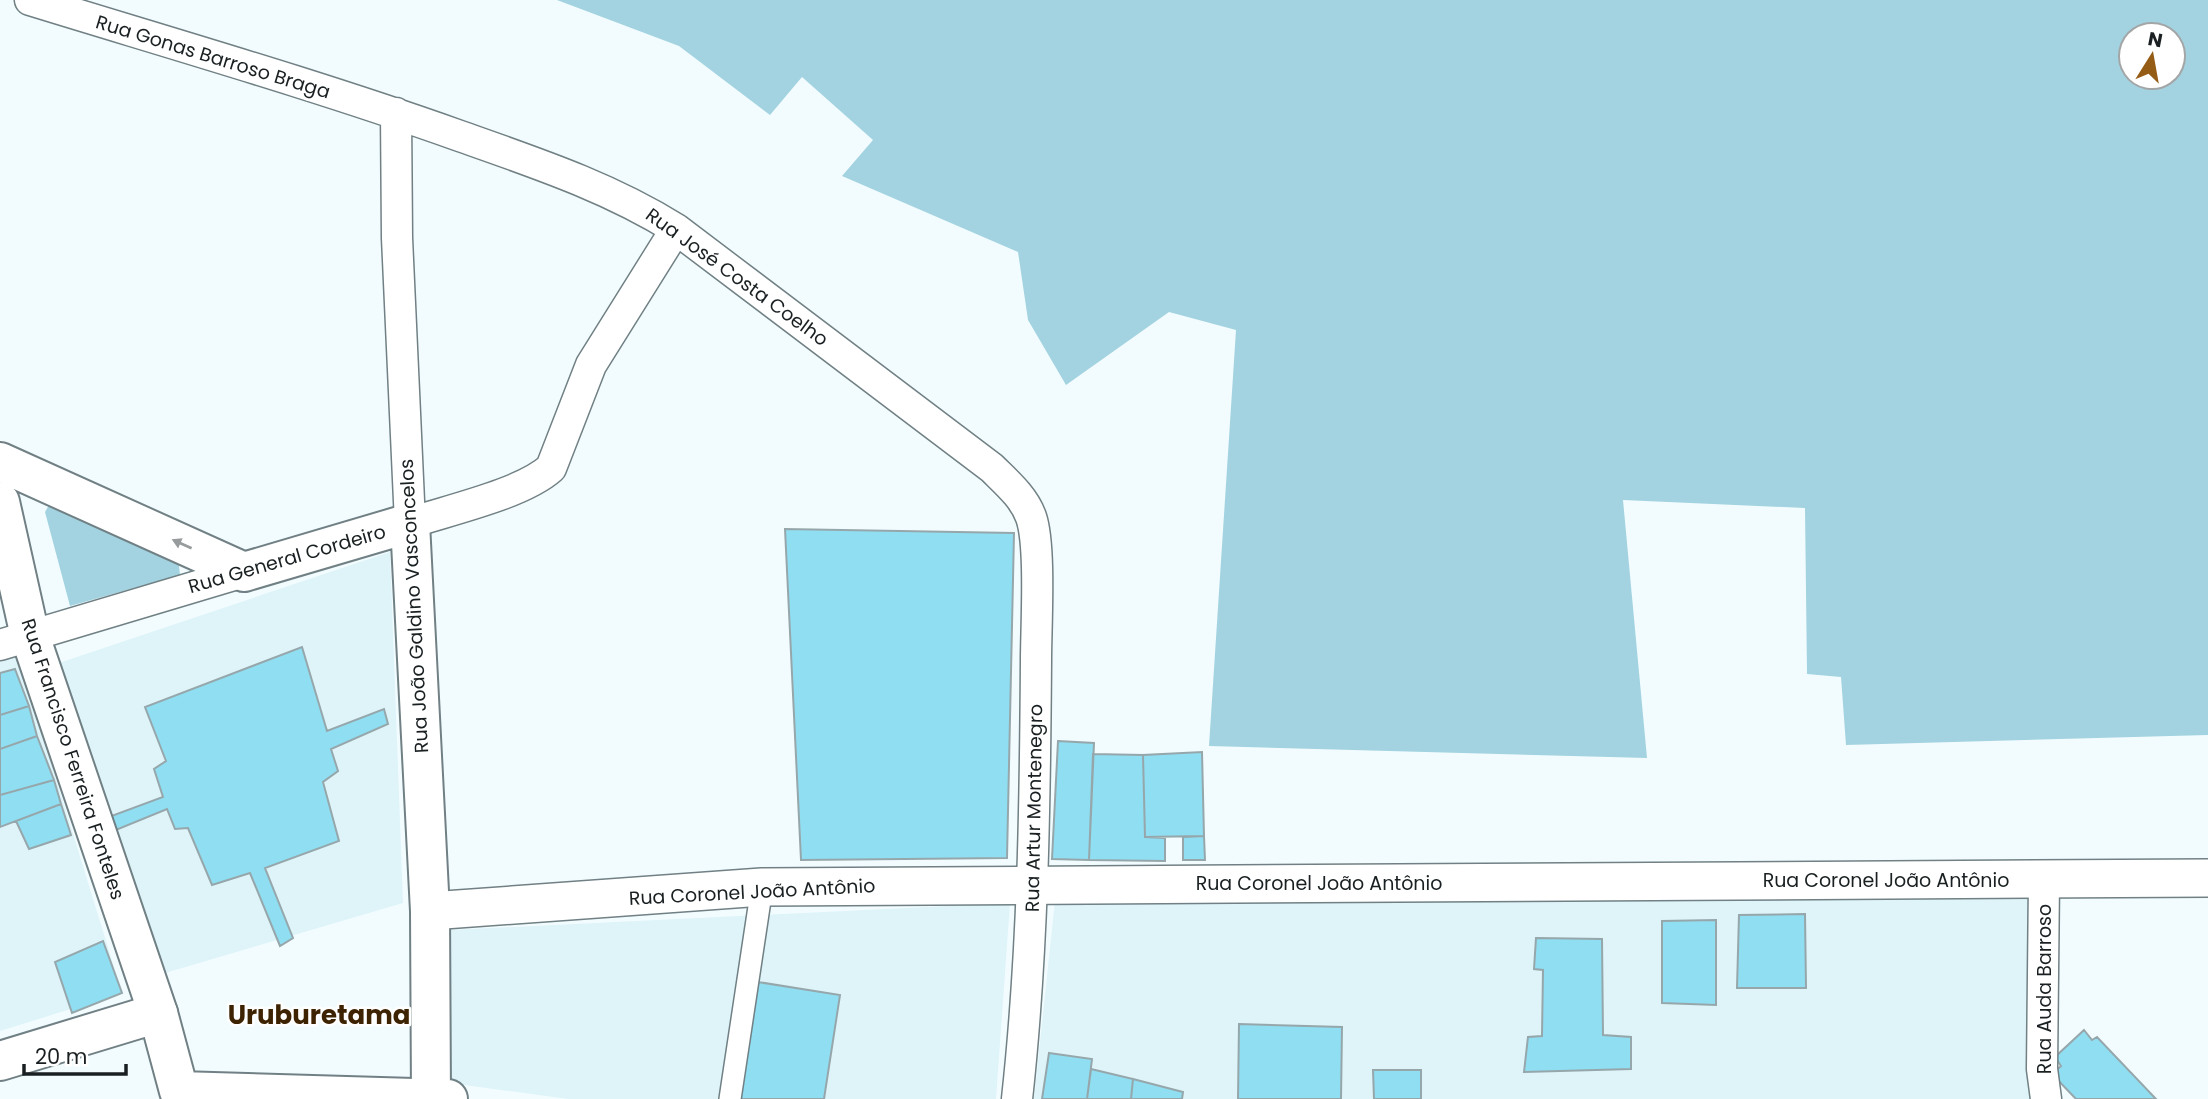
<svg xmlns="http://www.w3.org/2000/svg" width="2208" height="1099" font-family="Poppins,sans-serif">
	<rect width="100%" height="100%" fill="#f2fcff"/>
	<path fill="#def4f9" d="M390 552 403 903 165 973 59 663Z
		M18 655 122 993 0 1031V661Z
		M2039 893 2042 1099H1034L1055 901Z
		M1010 903 996 1099H568L450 1083 449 930Z"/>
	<path fill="#a3d3e0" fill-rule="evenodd" d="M557 0H2208V735L1846 745 1841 677 1807 674 1805 508 1623 500 1647 758 1209 746 1236 330 1169 312 1066 385 1028 320 1018 252 842 176 873 140 802 77 770 115 679 46ZM2173 35V77H2131V35Z
		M56 493 178 557 180 575 70 606 45 512Z"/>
	<path fill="#90def2" stroke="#96a7ab" stroke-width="2" d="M785 529 1014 533 1007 858 801 860Z
		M302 647 327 731 384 709 388 724 331 749 338 771 323 782 339 841 265 868 293 938 280 946 250 873 212 885 188 828 175 829 167 809 111 832 106 818 163 797 154 769 166 761 145 707Z
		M15 669 29 706 0 715V673Z
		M29 706 37 736 0 749V715Z
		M37 736 54 780 0 795V749Z
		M1058 741 1094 743 1089 860 1052 859Z
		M1202 752 1204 836 1145 837 1143 755Z
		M1093 754 1143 755 1145 837 1165 838V861L1089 860Z
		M54 780 61 804 0 827V795Z
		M61 804 71 835 29 849 16 821Z
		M1204 836 1205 860H1183V837Z
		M1805 914 1806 988H1737L1739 915Z
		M1716 920V1005L1662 1003V921Z
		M1536 938 1602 939 1603 1035 1631 1037V1069L1524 1072 1528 1037 1542 1036 1543 970 1534 969Z
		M103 941 122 993 72 1013 55 962Z
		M758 982 840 995 824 1099H740Z
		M1239 1024 1342 1027 1341 1099H1238Z
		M2084 1030 2092 1040 2097 1037 2156 1099H2076L2052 1074 2061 1066 2055 1057Z
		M1049 1053 1092 1059 1087 1099H1042Z
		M1091 1069 1133 1079 1131 1099H1087Z
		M1373 1070H1421V1099H1374Z
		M1133 1079 1183 1092 1182 1099H1131Z"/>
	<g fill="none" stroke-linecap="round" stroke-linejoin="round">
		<g stroke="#708084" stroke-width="24">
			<path id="pedestrian" d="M730 1099 762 887"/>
		</g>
		<g stroke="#708084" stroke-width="33">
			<path id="minor" d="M30 0C173 44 316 85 457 135 533 162 607 186 676 229L992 468C1006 482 1024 497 1031 517 1041 545 1036 627 1036 660 1035 807 1033 953 1017 1099
				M396 113 397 238 410 523C449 510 522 494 551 468L591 365 676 229
				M0 645 244 572
				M2044 880 2042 1069 2046 1099"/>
		</g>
		<g stroke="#708084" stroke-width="40">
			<path id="tertiary" d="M430 911 762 887 2208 878"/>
		</g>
		<g stroke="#708084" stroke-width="42">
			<path id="secondary" d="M0 462 244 572 410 523 430 911 431 1099
				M0 502 30 636 158 1013"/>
		</g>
		<g stroke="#708084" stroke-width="42">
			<path id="primary" d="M0 1061 158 1013 179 1091 448 1099"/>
		</g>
		<use href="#pedestrian" stroke="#fff" stroke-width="21"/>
		<use href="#minor" stroke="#fff" stroke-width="30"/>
		<use href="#tertiary" stroke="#fff" stroke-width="37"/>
		<use href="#secondary" stroke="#fff" stroke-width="38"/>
		<use href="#primary" stroke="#fff" stroke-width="38"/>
	</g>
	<defs><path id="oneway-solid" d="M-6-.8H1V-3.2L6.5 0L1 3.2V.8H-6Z" transform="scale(1.75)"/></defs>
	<use fill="#989b9c" href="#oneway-solid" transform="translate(182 544) rotate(-156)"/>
	<g text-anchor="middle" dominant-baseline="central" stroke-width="5" stroke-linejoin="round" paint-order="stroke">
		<g font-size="19" fill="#1a2022" stroke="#fff">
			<text transform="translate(213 57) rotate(17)">Rua Gonas Barroso Braga</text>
			<text transform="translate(737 277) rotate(36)">Rua José Costa Coelho</text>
			<text transform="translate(287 559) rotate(-16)">Rua General Cordeiro</text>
			<text transform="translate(414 606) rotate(-93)">Rua João Galdino Vasconcelos</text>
			<text transform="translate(73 759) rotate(72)">Rua Francisco Ferreira Fonteles</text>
			<text transform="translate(1034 808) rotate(-89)">Rua Artur Montenegro</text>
			<text x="1886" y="880">Rua Coronel João Antônio</text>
			<text x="1319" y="883">Rua Coronel João Antônio</text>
			<text transform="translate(752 892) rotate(-3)">Rua Coronel João Antônio</text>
			<text transform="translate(2044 989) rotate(-90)">Rua Auda Barroso</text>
		</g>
		<g font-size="26" font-weight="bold" fill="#3e2303" stroke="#fff">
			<text x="319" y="1015">Uruburetama</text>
		</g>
	</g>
	<g transform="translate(2152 56) rotate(11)"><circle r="33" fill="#ffffff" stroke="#a3a6a7" stroke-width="2"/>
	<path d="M0-5L12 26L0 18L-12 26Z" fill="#945c15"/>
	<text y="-10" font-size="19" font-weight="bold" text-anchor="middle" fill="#1a2022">N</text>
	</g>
	<path d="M24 1064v10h102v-10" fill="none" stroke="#1a2022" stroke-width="3.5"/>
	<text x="35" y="1064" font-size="21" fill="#1a2022" stroke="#ffffff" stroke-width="5" paint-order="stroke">20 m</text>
</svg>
